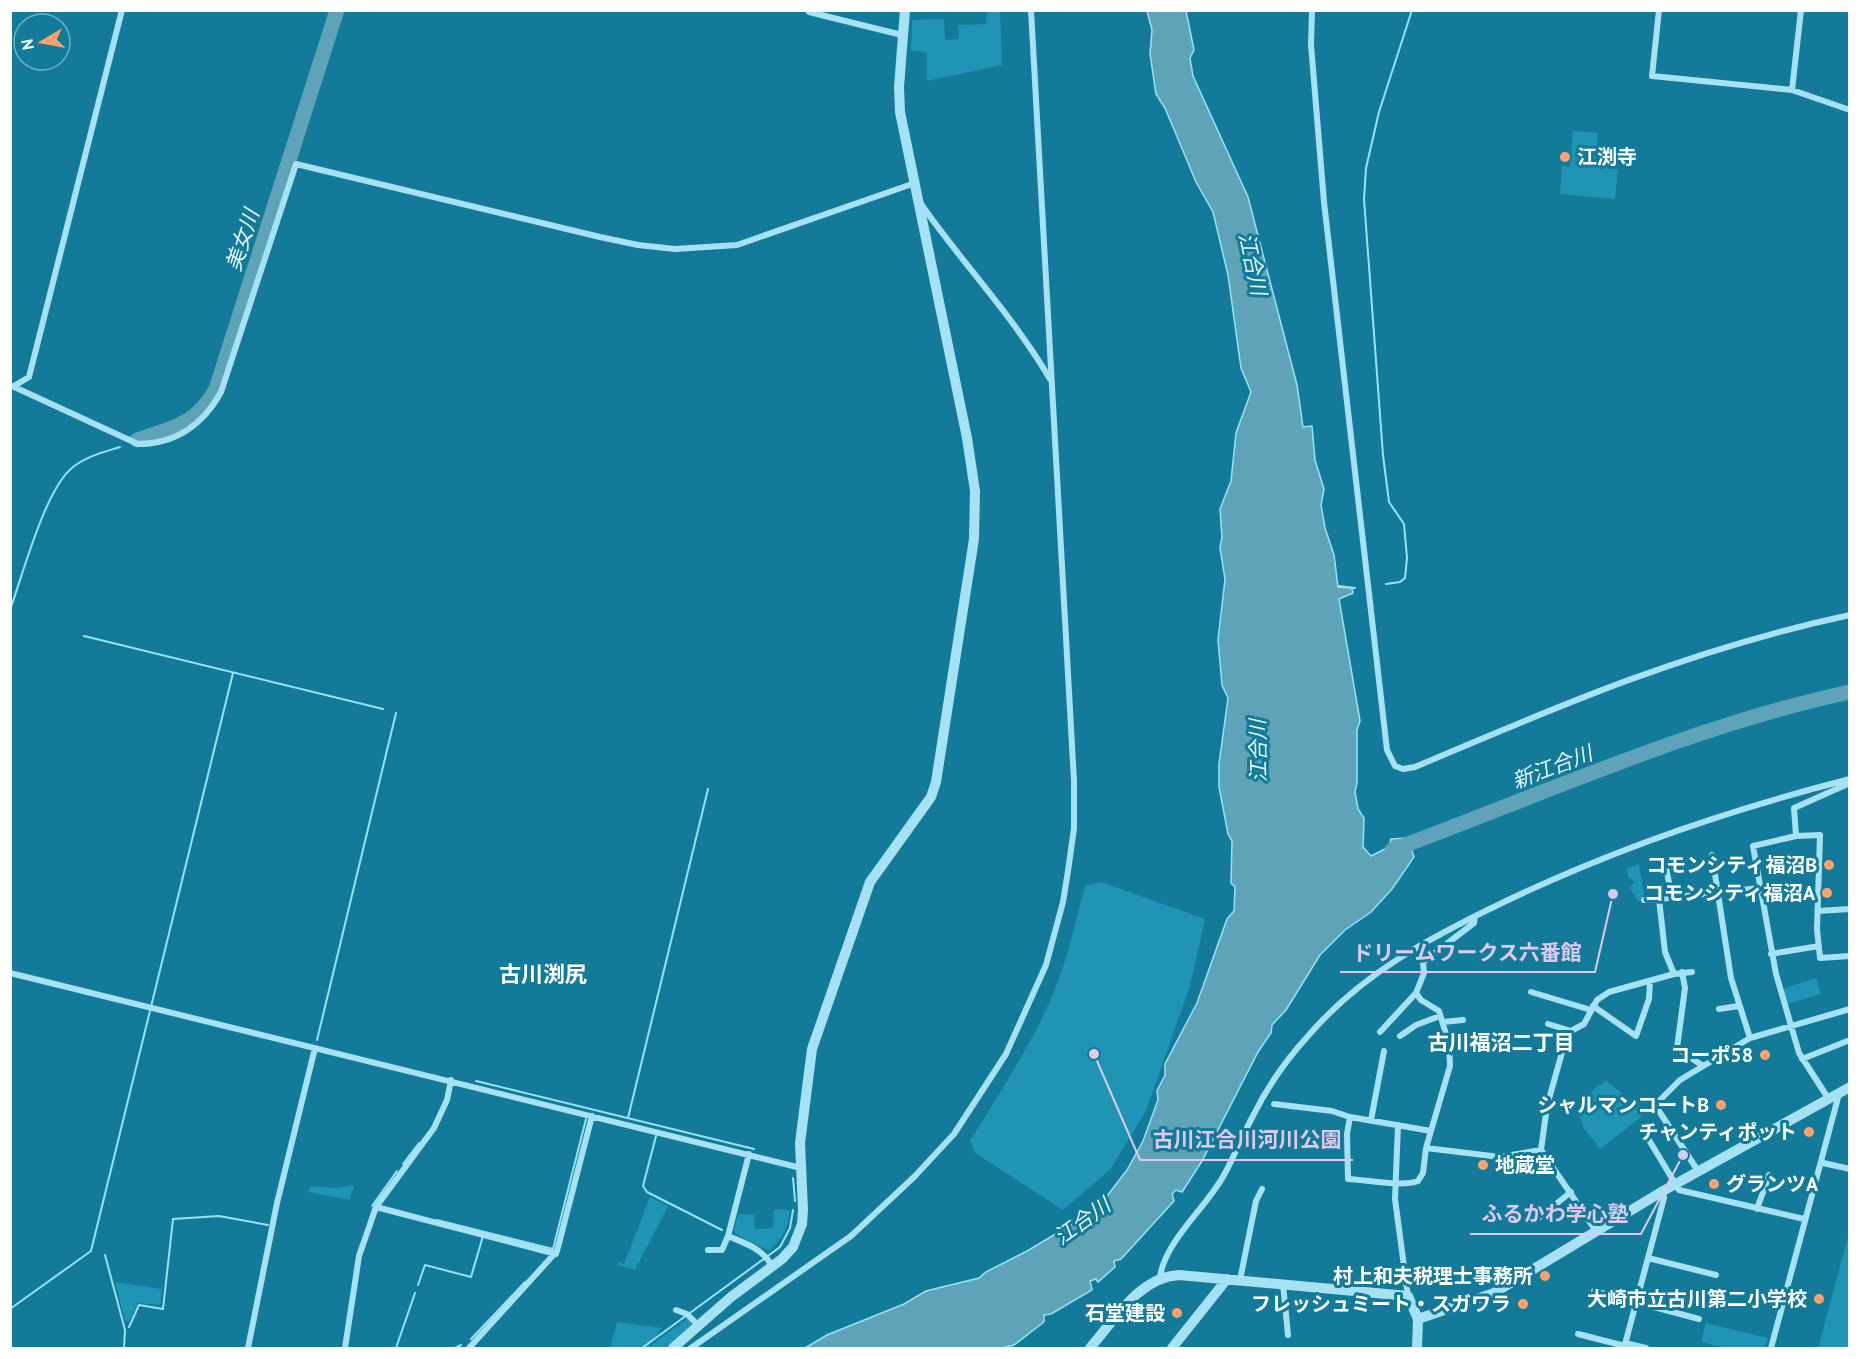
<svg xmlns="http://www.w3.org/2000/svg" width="1860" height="1359" font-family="'PT Sans','Noto Sans JP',sans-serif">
	<rect width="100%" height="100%" fill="#137a99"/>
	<path fill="#1f94b4" d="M987 11H1000L1002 65 927 81V52L911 51 912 20 944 19 945 40 959 39 958 25 986 24Z
		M1573 131 1598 133 1595 166 1618 169 1615 199 1560 194 1562 166 1570 167Z
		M1639 864 1644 895 1638 902 1630 888 1634 882 1628 877 1627 868Z
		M1101 882 1205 919 1190 986 1146 1111 1110 1170 1063 1210 975 1153 970 1141C1001 1090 1035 1040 1057 984 1069 953 1076 919 1085 886Z
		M1816 978 1821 994 1787 1004 1782 989Z
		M1606 1081 1647 1112 1600 1149 1583 1127 1577 1109 1595 1088Z
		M352 1185 354 1186 350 1200 308 1192 310 1186 336 1188Z
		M650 1197 668 1206 635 1270 617 1265 618 1262 624 1264Z
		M774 1209 790 1210C788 1228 783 1239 769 1251L736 1234 734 1230 738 1214 754 1215 755 1229 773 1228Z
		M1849 1233V1348H1818Z
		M115 1282 162 1289 160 1305 138 1303 129 1321H125Z
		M688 1318 693 1324 666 1348H610L617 1322 662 1328 647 1348Z
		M1706 1323 1768 1338 1765 1348H1727L1701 1342Z"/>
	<path fill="#5ea3b7" stroke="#98e3f6" stroke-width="1.5" d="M1147 11H1186L1194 50 1190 58 1193 76 1248 197 1297 385 1303 427 1312 426 1315 460 1324 489 1321 505 1325 528 1334 555 1338 587 1352 588 1353 593 1339 599 1360 721 1357 730V783L1355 792 1358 809 1364 818 1363 847 1371 856 1389 847 1391 839 1407 838 1414 857 1392 889 1371 912 1345 930 1320 955 1286 1010 1272 1025 1271 1033 1258 1052 1202 1161 1182 1192 1176 1190 1172 1194 1174 1201 1121 1259 1114 1261 1115 1267 1098 1282 1096 1279 1090 1281 1092 1290 1051 1314 1044 1315V1322L1014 1345 1002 1348H805L827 1335 904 1304 926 1291 979 1278 986 1272 1027 1251 1086 1216 1107 1196 1127 1170 1143 1141 1158 1100 1157 1091 1165 1075V1064L1197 1003 1227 919 1234 911 1235 887 1231 883 1232 841 1228 834 1219 787V764L1228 698 1222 685 1218 640 1225 579 1220 548 1222 537 1220 509 1231 481 1236 433 1251 392 1241 368 1228 275 1213 212 1196 182 1165 108 1156 94 1150 54 1152 30Z"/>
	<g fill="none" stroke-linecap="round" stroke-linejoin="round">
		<path stroke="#98e3f6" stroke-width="2" d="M1386 584 1400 582 1405 578 1407 558 1404 524 1389 502 1383 455 1364 199 1366 168 1379 112 1412 10
			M1338 586 1355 588
			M10 610C23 574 45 489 73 467 87 456 104 452 120 447
			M84 636 383 709
			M317 1040 396 713
			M476 1081 754 1149
			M628 1118 708 789
			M656 1136 643 1186 647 1192 722 1230
			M403 1164 419 1143
			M793 1178 795 1201
			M372 1206 397 1171
			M437 1220 553 1249 586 1119
			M105 1255 125 1330 124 1348
			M418 1285 425 1265 471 1277 483 1236
			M10 1309 91 1251 233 673
			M129 1327 139 1305 163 1309 173 1219 219 1216 268 1225
			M471 1339 525 1282
			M396 1348 415 1293
			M455 1348 461 1345
			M642 1348 780 1247 790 1228 793 1210"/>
		<path stroke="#5ea3b7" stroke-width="15" d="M137 440C173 428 197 424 216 389L337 10
			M1392 850C1544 794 1691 726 1850 692"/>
		<path stroke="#a6e2f3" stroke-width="6" d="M1312 10 1311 45 1324 202 1387 750 1395 766 1403 769 1415 767C1560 705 1694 648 1850 615
			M1659 10 1652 76 1792 90 1850 110
			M809 12 902 35
			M1792 90 1801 10
			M921 204C963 264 1013 316 1050 379
			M10 385 138 444C175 444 203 425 221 392L296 164 600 237 638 245 675 249 737 245 915 183
			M14 386 29 377 122 10
			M1796 836 1794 808 1850 783
			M1712 855 1731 978 1750 1038
			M1665 863 1672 897
			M1644 900 1659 899
			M1818 911 1850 909
			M1771 954 1819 946
			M1682 972 1685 988 1677 1048 1703 1066
			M10 973 801 1168
			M1674 974 1665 952 1659 899 1778 886
			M1531 992 1591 1010
			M1593 1006 1636 1036 1649 999 1650 982
			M1719 1009 1739 1006
			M1443 1022 1463 1020
			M1548 1024 1571 1031
			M1380 1032 1416 993
			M1400 1036 1416 1025 1440 1016
			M1802 1059 1850 1040
			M1828 1098 1799 1053 1776 974 1753 846 1796 836 1820 835 1817 929 1820 958 1850 956
			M1274 1104 1332 1111 1350 1117 1347 1134 1348 1179C1367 1180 1402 1187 1418 1181L1423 1173 1426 1148 1450 1066 1449 1044 1439 1011 1421 1000 1416 993 1424 973 1423 962 1474 923 1475 916
			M1350 1117 1431 1131
			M1371 1120 1384 1051
			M1398 1125 1395 1199 1408 1296
			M1649 1140 1679 1190 1804 1219
			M1426 1148 1500 1157 1541 1150
			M749 1154 728 1236C746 1244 762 1248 772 1266
			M1823 1163 1850 1169
			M1698 1171 1655 1105 1680 1080 1750 1038 1850 1009
			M376 1207 556 1254
			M1757 1209 1769 1175
			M1536 1220 1571 1192
			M1596 1231 1541 1150 1547 1106 1565 1042 1571 1031 1584 1024 1597 1000 1609 992 1674 974 1692 972
			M708 1250H722L728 1236
			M1648 1258 1716 1275
			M1160 1277C1165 1241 1206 1208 1224 1175 1235 1155 1243 1134 1254 1114 1268 1086 1287 1059 1308 1036 1362 973 1431 937 1504 902 1614 849 1732 809 1850 779
			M1240 1280 1256 1201 1262 1189
			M1283 1284 1288 1335
			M1594 1291 1699 1319
			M676 1310 687 1314 698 1325
			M1578 1334 1625 1346
			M1625 1343 1646 1348
			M248 1348 277 1203 315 1048
			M345 1348 359 1256 376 1207 434 1128 447 1100 451 1080
			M469 1348 557 1251 592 1116
			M691 1348 851 1236 914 1177 954 1134 1006 1054 1046 965 1063 902 1068 871 1074 828V781L1031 10
			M1624 1348 1664 1198 1663 1191
			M1771 1348 1839 1094"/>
		<path stroke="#a6e2f3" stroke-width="10" d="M1418 1319 1494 1293 1663 1191 1850 1087
			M673 1348 731 1297 782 1259 793 1247 802 1224 803 1210 800 1143 812 1049 870 882 931 797 936 782 974 539 975 491 967 438 900 112 899 87 905 10
			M1090 1348C1114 1321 1139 1277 1179 1275L1408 1296 1418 1319 1417 1348
			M1172 1348 1227 1279"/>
	</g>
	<g fill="#ffa168" stroke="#137a99" stroke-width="2">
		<circle cx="1565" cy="157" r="6"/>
		<circle cx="1829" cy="865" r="6"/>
		<circle cx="1827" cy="893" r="6"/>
		<circle cx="1765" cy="1055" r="6"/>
		<circle cx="1721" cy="1105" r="6"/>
		<circle cx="1809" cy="1132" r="6"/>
		<circle cx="1483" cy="1165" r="6"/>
		<circle cx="1714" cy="1184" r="6"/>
		<circle cx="1545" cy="1276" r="6"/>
		<circle cx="1819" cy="1299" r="6"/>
		<circle cx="1523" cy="1304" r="6"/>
		<circle cx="1177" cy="1313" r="6"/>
	</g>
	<g text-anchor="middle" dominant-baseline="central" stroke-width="6" stroke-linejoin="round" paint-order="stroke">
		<g font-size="20" font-weight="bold" fill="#fff" stroke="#137a99" text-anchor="end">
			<text x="1577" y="157" text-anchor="start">江渕寺</text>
			<text x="1817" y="865">コモンシティ福沼B</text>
			<text x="1815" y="893">コモンシティ福沼A</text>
			<text x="1753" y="1055">コーポ58</text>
			<text x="1709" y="1105">シャルマンコートB</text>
			<text x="1797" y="1132">チャンティポット</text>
			<text x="1495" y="1165" text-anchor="start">地蔵堂</text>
			<text x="1726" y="1184" text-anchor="start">グランツA</text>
			<text x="1533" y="1276">村上和夫税理士事務所</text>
			<text x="1807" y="1299">大崎市立古川第二小学校</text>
			<text x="1511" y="1304">フレッシュミート・スガワラ</text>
			<text x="1165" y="1313">石堂建設</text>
		</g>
		<g font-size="21" font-style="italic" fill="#e8f9fe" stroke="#137a99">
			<text transform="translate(242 240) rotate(-72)">美女川</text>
			<text transform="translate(1253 264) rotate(78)">江合川</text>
			<text transform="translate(1258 751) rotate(-91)">江合川</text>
			<text transform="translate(1552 767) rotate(-21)">新江合川</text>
			<text transform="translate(1082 1221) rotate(-36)">江合川</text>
		</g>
		<g font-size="21" font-weight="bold" fill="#fff" stroke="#137a99">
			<text x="1501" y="1042">古川福沼二丁目</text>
		</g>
		<g font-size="22" font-weight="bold" fill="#fff" stroke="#137a99">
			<text x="543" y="974">古川渕尻</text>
		</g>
	</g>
	<path fill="none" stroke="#decaef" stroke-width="2" d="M1613 894L1595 972H1340M1094 1054L1140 1160H1353M1683 1155L1641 1234H1470"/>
	<g fill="#decaef" stroke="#137a99" stroke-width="2">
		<circle cx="1613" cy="894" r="6"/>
		<circle cx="1094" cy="1054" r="6"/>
		<circle cx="1683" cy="1155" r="6"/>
	</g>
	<g font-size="21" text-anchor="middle" font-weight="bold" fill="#decaef" stroke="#137a99" stroke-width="6" stroke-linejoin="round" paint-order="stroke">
		<text x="1467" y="960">ドリームワークス六番館</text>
		<text x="1247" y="1147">古川江合川河川公園</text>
		<text x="1555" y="1221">ふるかわ学心塾</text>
	</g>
	<rect width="1860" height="1359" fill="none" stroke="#ffffff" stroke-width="24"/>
	<g transform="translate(42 42) rotate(260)"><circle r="28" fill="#137a99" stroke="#71afc2" stroke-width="1.5"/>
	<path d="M0-4.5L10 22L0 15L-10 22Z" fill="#ffa168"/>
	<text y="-9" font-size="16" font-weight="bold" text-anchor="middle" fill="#ffffff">N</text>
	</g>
</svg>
